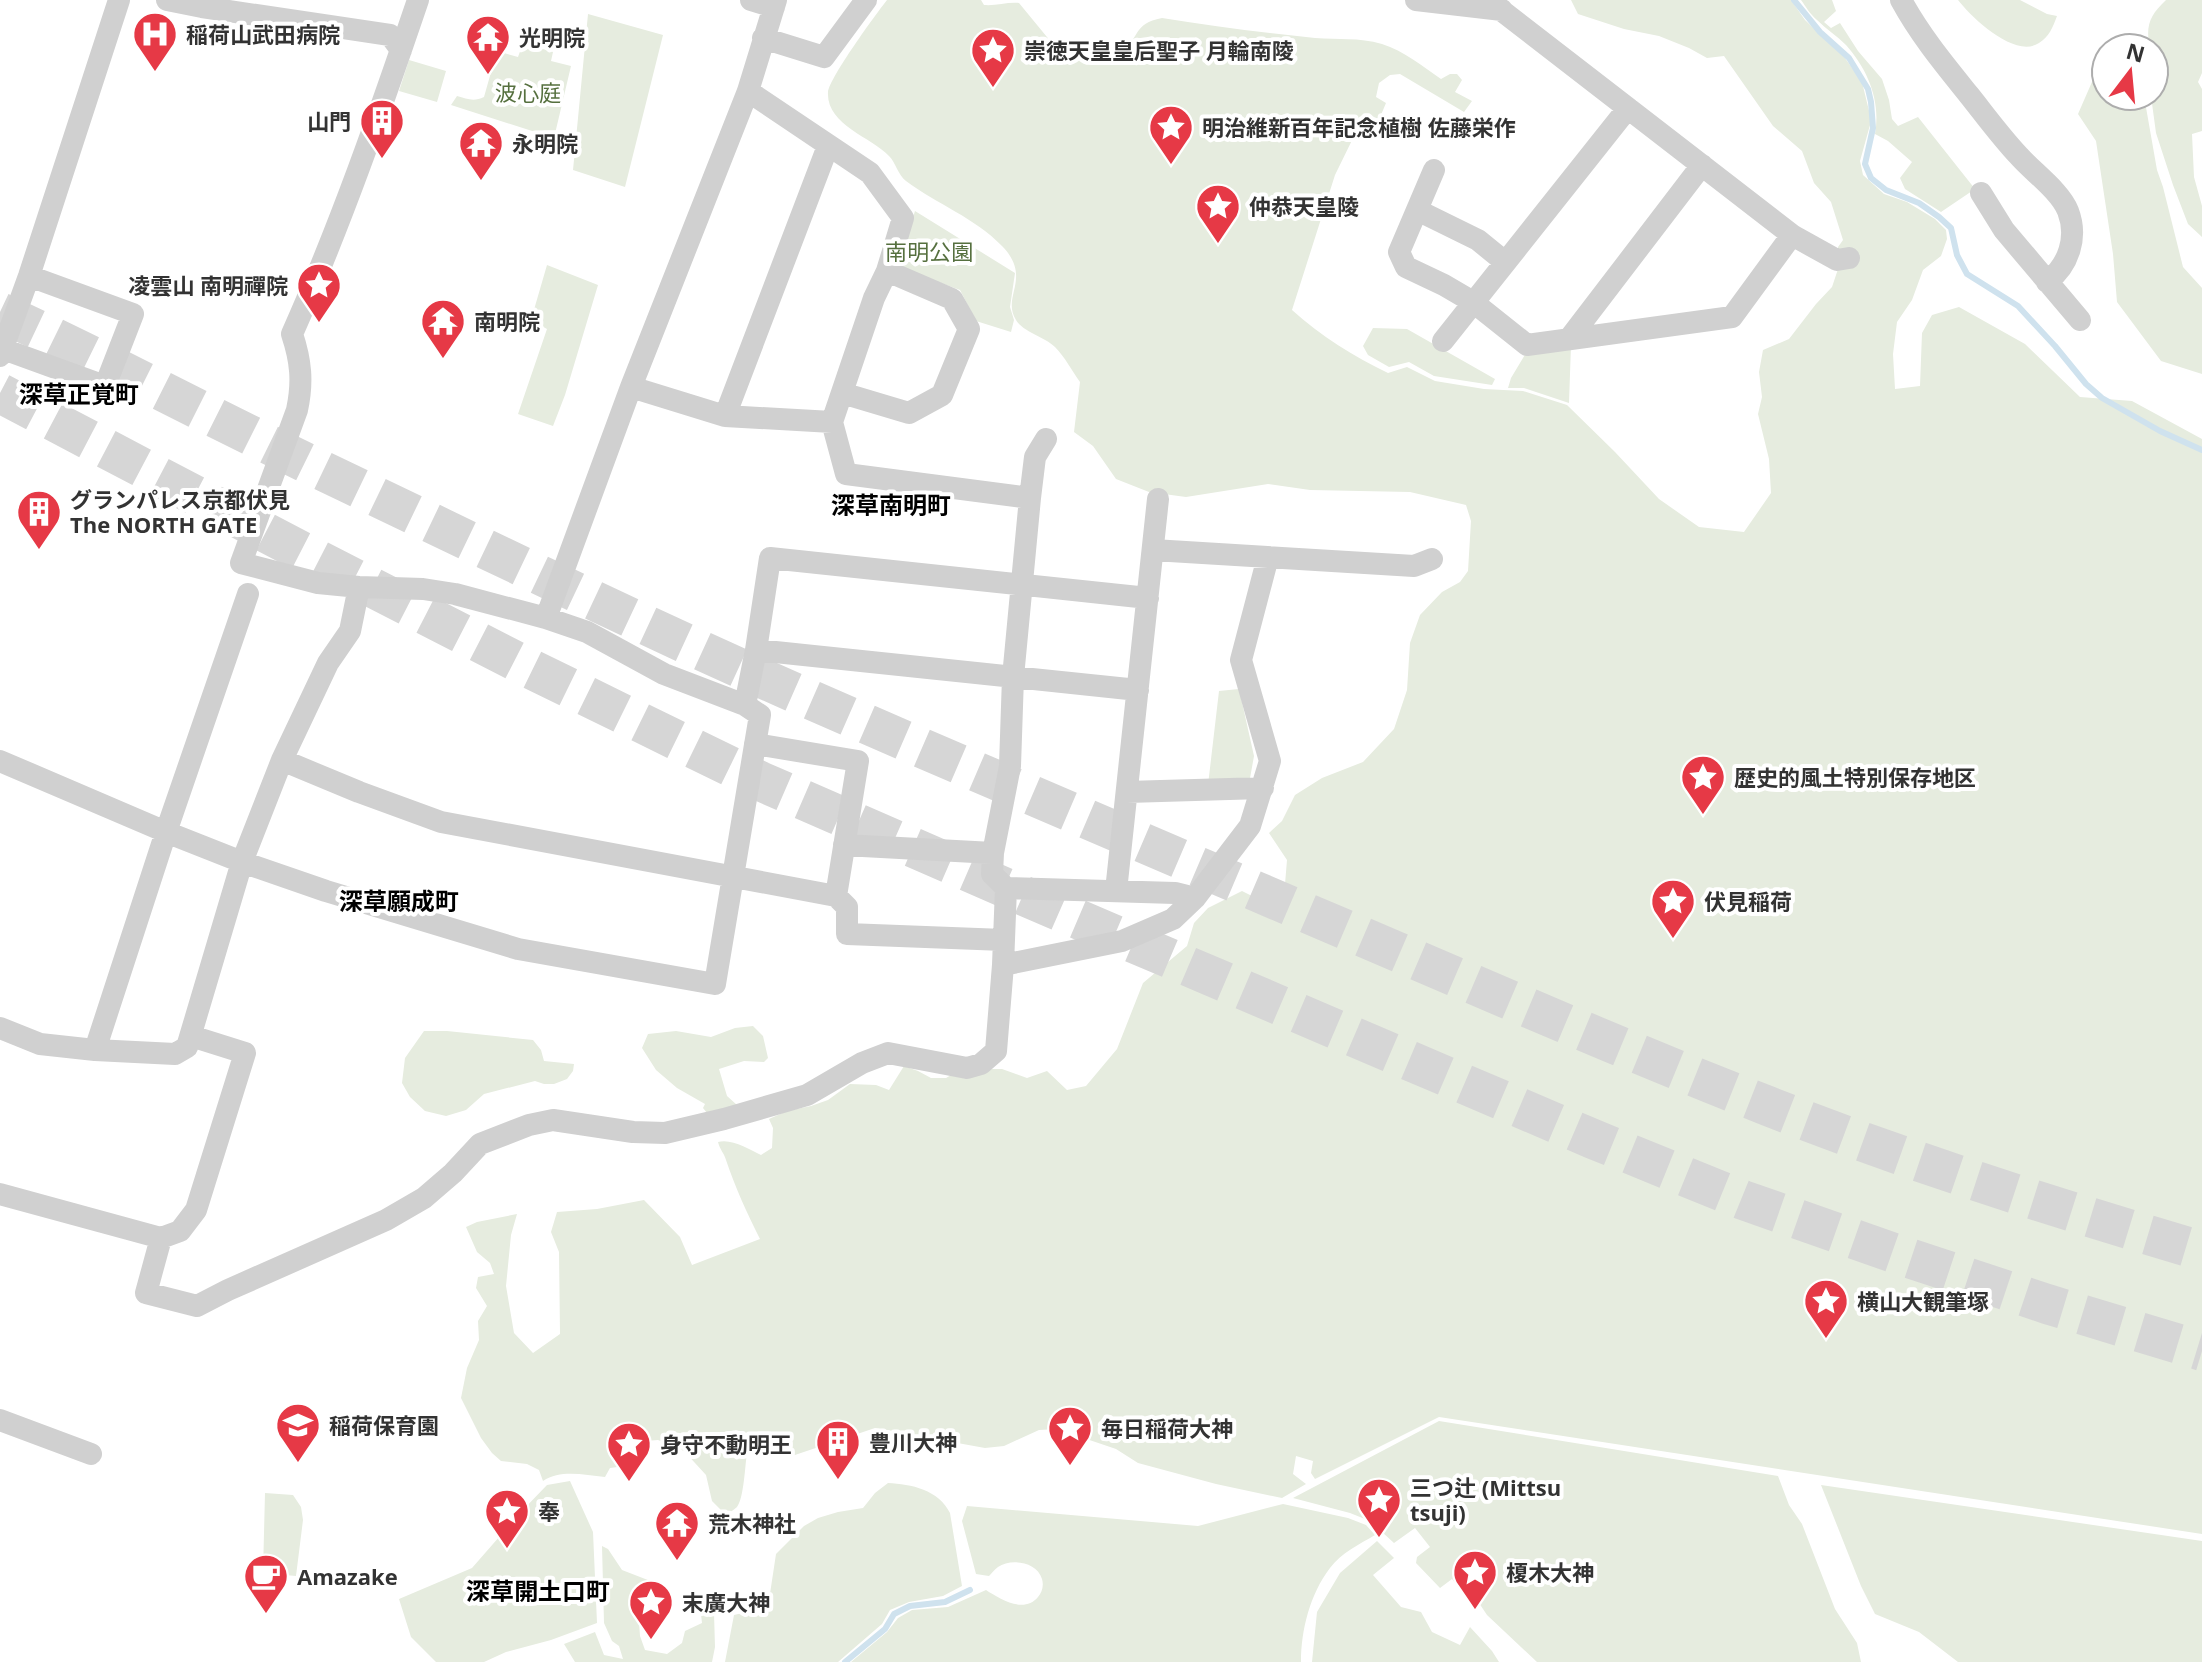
<svg xmlns="http://www.w3.org/2000/svg" width="2202" height="1662" font-family="'Open Sans','Noto Sans JP',sans-serif">
	<rect width="100%" height="100%" fill="#fff"/>
	<path fill="#e6ecdf" d="M887 0H981L984 5C996 6 1007 2 1019 3L1056 48 1070 58C1075 57 1079 55 1084 55 1098 54 1109 61 1122 51 1141 37 1132 24 1162 18 1213 26 1264 33 1315 38 1339 40 1358 37 1382 44 1404 51 1422 66 1441 79L1450 74H1457L1462 80 1455 92 1472 101 1464 112 1400 74 1390 75 1379 83 1376 97 1386 103 1373 134 1357 130 1335 175 1292 310C1321 336 1353 356 1388 373L1407 367 1435 381 1484 389 1523 391 1567 405 1615 452 1659 499 1699 527 1744 532 1771 493 1769 459 1758 414 1762 397 1759 372 1763 350 1789 339 1816 304 1832 287 1842 257 1838 254V247L1843 240 1831 202 1814 183 1802 151 1773 126 1724 56 1707 58 1689 48 1659 36 1624 29 1578 14 1571 0H1791L1805 20 1845 58 1862 82 1870 115V125L1860 161 1863 175 1884 194 1907 202 1935 219 1946 230 1947 239 1941 256 1923 270 1912 300 1897 322 1893 354 1895 389 1920 386 1922 333 1932 315 1959 307 2025 344 2080 397 2132 401 2202 439V1534L1439 1417 1315 1479 1311 1473 1313 1461 1296 1456 1293 1474 1306 1484 1282 1498 1216 1484 1138 1463 1116 1449 1057 1429 1039 1430 1004 1446 985 1448 875 1428 789 1457 772 1453H747C745 1465 744 1498 737 1507 734 1510 730 1512 726 1515L712 1501 706 1475 684 1451 658 1440 633 1442 627 1449 625 1466 610 1468 605 1477C584 1475 561 1469 543 1481L539 1470 527 1464 501 1461 492 1453 481 1438 461 1398 467 1368 479 1340 478 1321 487 1306 476 1288 478 1277 494 1274 490 1263 477 1252 466 1227 477 1222 517 1214 511 1235 506 1286 514 1333 533 1353 560 1334 559 1252 551 1232 557 1212 597 1209 644 1200 680 1237 692 1265 760 1239C747 1213 735 1187 726 1160 724 1153 720 1150 718 1142 731 1138 749 1149 761 1155L772 1148 773 1128 769 1119 787 1111 811 1106 828 1100 850 1084 876 1085 889 1090 904 1066 918 1071 931 1078H946L958 1071 985 1069H1002L1027 1078 1047 1071 1067 1090 1086 1086 1117 1049 1143 983 1187 946 1194 923 1208 908 1242 891 1262 901 1285 884 1287 860 1269 833 1282 821 1295 795 1322 778 1363 762 1394 729 1407 690 1410 643 1420 615 1442 592 1460 582 1468 571 1471 521 1466 505 1410 492 1310 490 1268 484 1186 497 1149 492 1116 479 1093 446 1074 432 1080 382C1072 371 1065 357 1055 347 1045 337 1023 332 1016 320 1001 296 1033 278 1002 246 975 218 937 204 906 181 898 175 896 163 889 156 871 137 826 125 828 92 830 77 876 14 887 0Z
		M1801 0H1832L1836 11 1824 22 1831 28 1840 23 1858 51 1882 79 1889 100 1892 119 1898 126 1918 117 1975 189 1941 212 1905 189 1900 178 1912 162 1888 141 1875 134C1881 101 1868 70 1846 45 1837 36 1826 29 1817 20 1810 14 1806 7 1801 0Z
		M1958 0H2020L2047 14 2057 16C2053 27 2049 37 2039 43 2015 59 1972 18 1958 0Z
		M2166 0H2202V73L2198 82 2202 89V131L2192 134 2194 177 2202 206V237L2188 224 2173 185 2156 133 2151 96H2154V48H2150C2145 26 2150 15 2166 0Z
		M588 14 663 35 625 187 573 170Z
		M523 43 553 52 551 61 571 66 554 138 451 105 457 96C467 99 474 102 484 97L497 51 518 57Z
		M409 60 446 71 437 102 399 91Z
		M2106 63V96H2144L2157 170 2163 187 2183 267 2202 288V374L2161 361 2117 302 2113 254 2096 141 2078 114 2095 75Z
		M915 211 1015 273 1010 307 1014 320 1011 332 976 321 960 290 903 269 900 257Z
		M547 265 598 285 565 395 553 426 518 414 547 329 531 320Z
		M1373 328 1407 329 1495 379 1492 385 1434 376 1409 362 1389 367 1368 355 1363 346Z
		M1571 345 1569 403 1524 388H1508L1511 378 1529 348Z
		M1239 689 1254 756 1249 784 1208 785 1219 691Z
		M753 1026 763 1036 768 1058 764 1062 744 1061 719 1069 727 1096 737 1105 707 1113 703 1108 705 1104 677 1088 656 1070 642 1048 648 1034 676 1031 711 1037 735 1028Z
		M424 1031H447L533 1040 541 1050 544 1061 574 1064 573 1071 567 1079 554 1084H544L535 1081 484 1094 466 1110 446 1116 425 1111 410 1097 402 1083 405 1058Z
		M1439 1421 1778 1476 1789 1505 1802 1524 1835 1609 1857 1643 1861 1662H1537L1487 1615 1477 1600 1463 1593 1452 1579 1440 1588 1416 1563 1417 1557 1430 1547 1415 1528 1394 1543 1370 1521 1350 1513 1293 1498Z
		M570 1481 593 1532 597 1623 551 1640 506 1652 484 1662H436L411 1637 399 1599 472 1568 520 1513 547 1485Z
		M888 1483C911 1484 939 1490 950 1513L962 1586 943 1596 909 1602 890 1610 882 1624 838 1662H725L734 1615 768 1607 776 1554 804 1526 818 1518 838 1512 863 1508 875 1493Z
		M1821 1485 2202 1541V1662H1958L1919 1632 1875 1614 1861 1586Z
		M265 1493 293 1495 301 1507 303 1520 296 1576 263 1573Z
		M1283 1504 1348 1518 1366 1525 1375 1535C1360 1544 1341 1553 1330 1568 1310 1594 1301 1630 1301 1662H851L887 1632 898 1618 912 1610 948 1607 986 1590C1000 1599 1024 1614 1038 1597 1042 1592 1044 1586 1042 1579 1037 1562 1011 1558 998 1567 994 1570 992 1573 989 1576L976 1574 962 1521 967 1506 1198 1526Z
		M1377 1541 1394 1558 1373 1575 1401 1607 1421 1612 1432 1632 1460 1645 1470 1627 1492 1651 1499 1662H1312L1317 1612 1340 1573Z
		M602 1546 608 1549 622 1570 653 1582 637 1592 640 1636 645 1650 667 1654 682 1643 685 1631 702 1623 700 1605 714 1613 715 1647 712 1662H575L564 1644 595 1632 604 1655 623 1659 619 1646 612 1641 604 1623Z"/>
	<g fill="none" stroke-linecap="round" stroke-linejoin="round">
		<path stroke="#cfe2ee" stroke-width="6" d="M1794 0 1820 32 1849 58 1868 89 1871 102 1873 128 1865 164 1871 178 1886 190 1919 203 1939 217 1951 228 1957 255 1967 274 2018 306 2055 346 2086 384 2102 398 2160 431 2202 450
			M845 1662 885 1629 894 1614 910 1606 945 1602 970 1590"/>
		<path stroke="#d6d6d6" stroke-width="40" stroke-dasharray="40 20" stroke-linecap="butt" d="M0 312C117 366 230 427 346 482 494 553 642 625 793 692 962 766 1132 838 1302 911 1457 977 1611 1045 1768 1106 1910 1162 2056 1208 2202 1251
			M0 393 299 550 531 669 760 781 1075 918 1593 1139 1743 1200 1894 1253 2047 1304 2202 1351"/>
		<path stroke="#d0d0d0" stroke-width="22" d="M167 0 202 7 390 35 401 50
			M751 0 774 7
			M1416 0 1502 10
			M1488 0 1792 235 1837 260 1849 258
			M1901 0C1920 35 1944 64 1969 95 1985 115 2001 137 2019 156 2033 172 2060 191 2068 211 2078 237 2069 265 2047 282
			M763 38 824 57 866 0
			M748 91 870 173 903 218 887 271 874 298 832 422 846 474 1030 498 1013 677 1010 766 993 853 992 874 1006 888 1175 893 1195 898
			M1434 170 1399 252 1406 267 1444 285 1473 302 1527 345 1732 317 1792 235
			M1981 193 2004 230 2080 320
			M1417 210 1478 240 1505 262
			M1569 339 1702 165
			M1443 341 1628 108
			M3 349 105 386 133 314 29 276
			M0 356 29 276 119 0
			M631 387 725 416 832 422
			M842 393 909 413 942 395 969 329 952 299 887 271
			M725 416 828 146
			M1030 498 1035 457 1046 439
			M1153 550 1414 566 1432 559
			M546 618 631 387 748 91 776 0
			M756 650 770 558 1148 598
			M745 705 756 650 1138 690
			M755 744 858 761 836 896
			M282 760 359 792 441 822 836 896 847 907V934L1004 940
			M0 761 166 832 242 862 326 891 518 949 715 984 760 715 745 705 664 674 587 632 546 618 455 594 423 589 359 587 318 583 241 563 297 410C303 382 301 361 292 334 340 226 380 112 418 0
			M1127 792 1263 788
			M844 845 993 853
			M1116 891 1158 499
			M1003 965 1122 941 1173 919 1195 898 1250 826 1270 761 1241 660 1268 557
			M0 1028 40 1044 95 1050 175 1054 187 1047 242 862 282 760 328 663 350 631 359 587
			M95 1050 166 832 248 594
			M0 1194 161 1238 180 1231 196 1210 245 1053 191 1036
			M161 1238 146 1293 197 1306 228 1290 386 1220 424 1198 453 1173 480 1144 529 1125 553 1120 633 1132 665 1133 724 1119 807 1095 862 1063 888 1053 967 1068 981 1064 996 1051 1003 965 1006 888
			M0 1420 91 1454"/>
	</g>
	<defs>
		<g id="hospital-pin" transform="scale(2.3)"><path d="M0 17L-7.5 6A9.5 9.5 0 1 1 7.5 6Z" fill="#e63946" stroke="#fff"/><path d="M-5-5h3v3.5h4V-5h3V5h-3V1.5h-4V5h-3Z" fill="#fff"/></g>
		<g id="temple-pin" transform="scale(2.3)"><path d="M0 17L-7.5 6A9.5 9.5 0 1 1 7.5 6Z" fill="#e63946" stroke="#fff"/><path d="M0-6L5-2H3V0L6.5 2.5H4V6H1.5V3h-3V6H-4V2.5H-6.5L-3 0V-2H-5Z" fill="#fff"/></g>
		<g id="sight-pin" transform="scale(2.3)"><path d="M0 17L-7.5 6A9.5 9.5 0 1 1 7.5 6Z" fill="#e63946" stroke="#fff"/><path d="M0-6L1.8-2.2L6-1.7L2.9 1.2L3.7 5.4L0 3.3L-3.7 5.4L-2.9 1.2L-6-1.7L-1.8-2.2Z" fill="#fff"/></g>
		<g id="building-pin" transform="scale(2.3)"><path d="M0 17L-7.5 6A9.5 9.5 0 1 1 7.5 6Z" fill="#e63946" stroke="#fff"/><path d="M-4-6H4V6H1V3H-1V6H-4ZM-2.5-4.3h1.7v1.8h-1.7ZM.8-4.3h1.7v1.8H.8ZM-2.5-1h1.7V.8h-1.7ZM.8-1h1.7V.8H.8Z" fill="#fff"/></g>
		<g id="school-pin" transform="scale(2.3)"><path d="M0 17L-7.5 6A9.5 9.5 0 1 1 7.5 6Z" fill="#e63946" stroke="#fff"/><path d="M0-5L7-2L0 1L-7-2ZM-4 1L0 2.5L4 1V4Q0 6-4 4Z" fill="#fff"/></g>
		<g id="cafe-pin" transform="scale(2.3)"><path d="M0 17L-7.5 6A9.5 9.5 0 1 1 7.5 6Z" fill="#e63946" stroke="#fff"/><path d="M-5.5-4.5H6V0H3Q3 3.5 0 3.5H-2.5Q-5.5 3.5-5.5 0ZM3-3.2v2h1.7v-2ZM-6 4.5H4V6H-6Z" fill="#fff"/></g>
	</defs>
	<g fill-rule="evenodd">
		<use href="#hospital-pin" x="155" y="34"/>
		<use href="#temple-pin" x="488" y="37"/>
		<use href="#sight-pin" x="993" y="50"/>
		<use href="#building-pin" x="382" y="121"/>
		<use href="#sight-pin" x="1171" y="127"/>
		<use href="#temple-pin" x="481" y="143"/>
		<use href="#sight-pin" x="1218" y="206"/>
		<use href="#sight-pin" x="319" y="285"/>
		<use href="#temple-pin" x="443" y="321"/>
		<use href="#building-pin" x="39" y="512"/>
		<use href="#sight-pin" x="1703" y="777"/>
		<use href="#sight-pin" x="1673" y="901"/>
		<use href="#sight-pin" x="1826" y="1301"/>
		<use href="#school-pin" x="298" y="1425"/>
		<use href="#sight-pin" x="1070" y="1428"/>
		<use href="#building-pin" x="838" y="1442"/>
		<use href="#sight-pin" x="629" y="1444"/>
		<use href="#sight-pin" x="1379" y="1500"/>
		<use href="#sight-pin" x="507" y="1511"/>
		<use href="#temple-pin" x="677" y="1523"/>
		<use href="#sight-pin" x="1475" y="1572"/>
		<use href="#cafe-pin" x="266" y="1576"/>
		<use href="#sight-pin" x="651" y="1602"/>
	</g>
	<g text-anchor="middle" dominant-baseline="central" stroke-width="8" stroke-linejoin="round" paint-order="stroke">
		<g font-size="22" font-weight="bold" fill="#333" stroke="#fff" text-anchor="start">
			<text x="186" y="34">稲荷山武田病院</text>
			<text x="519" y="37">光明院</text>
			<text x="1024" y="50">崇徳天皇皇后聖子 月輪南陵</text>
			<text x="351" y="121" text-anchor="end">山門</text>
			<text x="1202" y="127">明治維新百年記念植樹 佐藤栄作</text>
			<text x="512" y="143">永明院</text>
			<text x="1249" y="206">仲恭天皇陵</text>
			<text x="288" y="285" text-anchor="end">凌雲山 南明禪院</text>
			<text x="474" y="321">南明院</text>
			<text x="70" y="499">グランパレス京都伏見<tspan x="70" dy="25">The NORTH GATE</tspan></text>
			<text x="1734" y="777">歴史的風土特別保存地区</text>
			<text x="1704" y="901">伏見稲荷</text>
			<text x="1857" y="1301">横山大観筆塚</text>
			<text x="329" y="1425">稲荷保育園</text>
			<text x="1101" y="1428">毎日稲荷大神</text>
			<text x="869" y="1442">豊川大神</text>
			<text x="660" y="1444">身守不動明王</text>
			<text x="1410" y="1487">三つ辻 (Mittsu<tspan x="1410" dy="25">tsuji)</tspan></text>
			<text x="538" y="1511">奉</text>
			<text x="708" y="1523">荒木神社</text>
			<text x="1506" y="1572">榎木大神</text>
			<text x="297" y="1576">Amazake</text>
			<text x="682" y="1602">末廣大神</text>
		</g>
		<g font-size="22" fill="#56703f" stroke="#fff">
			<text x="528" y="92">波心庭</text>
			<text x="929" y="251">南明公園</text>
		</g>
		<g font-size="24" font-weight="bold" fill="#000" stroke="#fff">
			<text x="79" y="393">深草正覚町</text>
			<text x="891" y="504">深草南明町</text>
			<text x="399" y="900">深草願成町</text>
			<text x="538" y="1590">深草開土口町</text>
		</g>
	</g>
	<g transform="translate(2130 72) rotate(16)"><circle r="38" fill="#ffffff" stroke="#adadad" stroke-width="2"/>
	<path d="M0-6L14 30L0 20L-14 30Z" fill="#e63946"/>
	<text y="-12" font-size="22" font-weight="bold" text-anchor="middle" fill="#333333">N</text>
	</g>
</svg>
